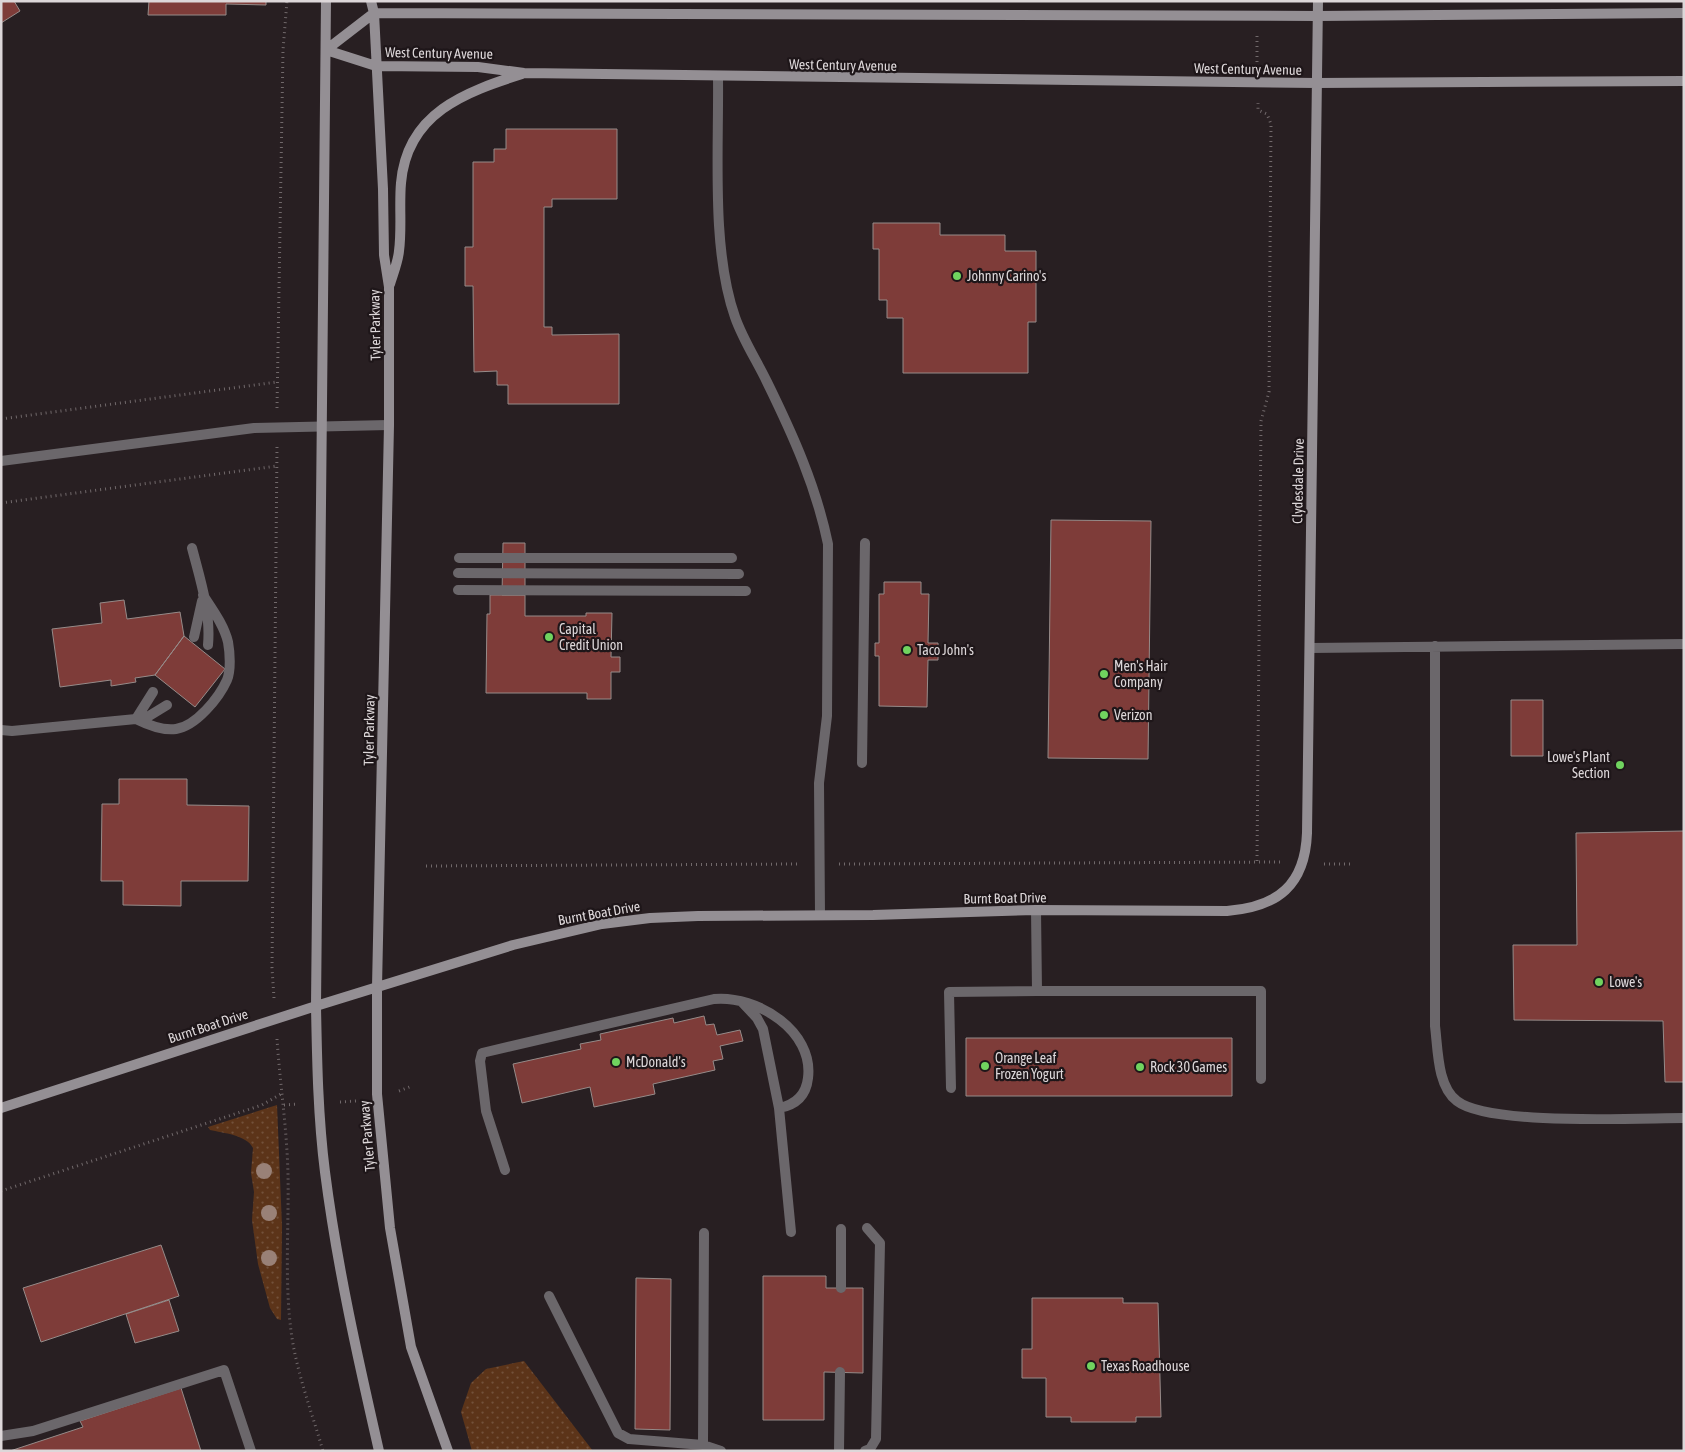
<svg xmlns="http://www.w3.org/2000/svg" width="1685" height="1452" font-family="'Asap Condensed',sans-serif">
	<defs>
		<pattern id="grass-dots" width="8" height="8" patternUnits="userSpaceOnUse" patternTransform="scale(1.25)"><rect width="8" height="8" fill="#5c3419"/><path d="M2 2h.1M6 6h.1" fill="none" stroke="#73513a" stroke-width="1.8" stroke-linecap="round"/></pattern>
	</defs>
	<rect width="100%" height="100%" fill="#281f22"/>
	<path fill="url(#grass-dots)" d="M277 1105 282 1226 281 1320 277 1319 270 1308 258 1264 252 1220 254 1192 251 1173 253 1148C247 1135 223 1133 210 1130L208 1127Z
		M524 1361 593 1451H472L461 1412 471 1383 486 1369Z"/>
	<path fill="#7e3c39" stroke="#968b89" d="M1 1H14L20 11 1 23Z
		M149 1H266V5L226 4V15H148Z
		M506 129H617V199H552V207H544V327H552V335L619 334V404H508V385H497V371L474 372 473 286H465V247H473V162H494V149H506Z
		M873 223H940V235H1005V251H1036V322H1028V373H903V318H887V300H879V249H873Z
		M1051 520 1151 521 1148 759 1048 758Z
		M503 543H525V595H502Z
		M884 582H921V594H929L928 643H938V660H928L927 707 879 706V656H875V643H879V594H884Z
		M490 595H525V616H586V613H612L611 657H620V672H611V699H587V693H486L487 614H490Z
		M124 600 127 619 180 612 184 636 155 675 135 678 136 682 111 686V680L60 687 52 629 102 623 100 603Z
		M184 636 225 669 195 707 155 675Z
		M1511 700H1543V756H1511Z
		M119 779H187V805L249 806 248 881H181V906L123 905V881H101L102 804H119Z
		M1684 831V1082H1665L1663 1021 1514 1020 1513 945H1577L1576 833Z
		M704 1016 706 1025 714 1024 717 1035 740 1030 743 1041 720 1046 723 1059 713 1061 715 1070 653 1084 655 1094 594 1107 590 1087 522 1103 513 1064 581 1049 580 1044 601 1040 600 1034 673 1018 674 1023Z
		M966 1038H1232V1096H966Z
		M161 1245 179 1296 41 1342 23 1288Z
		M763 1276H826V1288H863V1373L824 1372V1420H763Z
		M636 1278 671 1279 670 1430 635 1429Z
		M1032 1298H1123V1303H1158L1161 1417H1136V1422H1071V1417H1046V1378H1022V1349H1032Z
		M169 1300 179 1331 135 1343 126 1314Z
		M181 1388 201 1451H10L83 1427 80 1421Z"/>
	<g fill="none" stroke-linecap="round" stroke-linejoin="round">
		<path stroke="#71696b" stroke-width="3" stroke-dasharray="1 4" stroke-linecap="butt" d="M1257 36V62
			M277 408 283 50 287 1
			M1 419 277 382
			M1 503 277 466
			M1257 861 1261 421 1269 392 1271 124 1267 114 1258 110V103
			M839 864 1280 862
			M1324 864H1353
			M426 866 800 864
			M274 998 272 968 277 447
			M277 1039C280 1084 287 1129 288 1175 289 1228 284 1285 292 1338 298 1376 312 1413 323 1451
			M399 1091 412 1086
			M340 1102 356 1101
			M284 1105 299 1104
			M1 1191 262 1105 281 1094"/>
		<path stroke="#6b676b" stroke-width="10" d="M718 77C719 150 711 249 735 317 743 340 757 361 767 382 793 435 816 486 828 544L827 716 819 783 820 915
			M192 548C200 579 211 612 208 645
			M459 558H732
			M458 573 739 574
			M458 590 746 591
			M194 637 202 601
			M1435 646V1026C1438 1049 1437 1086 1457 1101 1489 1126 1639 1118 1684 1118
			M1310 648 1684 644
			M136 719C148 725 162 731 176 729 196 726 219 698 227 680 231 670 230 653 228 642 224 625 212 609 203 595
			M136 719 153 692
			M1 730 12 731 136 719 149 716 167 705
			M862 763 865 543
			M1036 910 1037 991H1261V1079
			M742 1002 757 1018 763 1029 779 1108 791 1232
			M951 1088 949 992 1037 991
			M505 1170 486 1111 480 1061 482 1053 714 999C757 995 814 1031 808 1078 806 1096 795 1105 779 1108
			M704 1233 703 1445 721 1451
			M841 1288V1229
			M549 1296 618 1433 629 1439 703 1445
			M1 1436 33 1431 224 1370 251 1451
			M839 1451 840 1372
			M865 1451 870 1449 876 1439 880 1243 867 1228"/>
		<path stroke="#6b676b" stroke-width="10" d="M1 461 254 428 389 425"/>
		<path stroke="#948f94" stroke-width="10" d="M326 1 316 1006C317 1061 318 1117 325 1172 337 1266 358 1359 379 1451
			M371 1 374 13 383 189 384 255 389 287V425L377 987V1094L390 1228 411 1347 448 1451
			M326 50 374 13 1318 16 1684 13
			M326 50 376 66 478 67 524 73 1316 83 1684 81
			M390 284C393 274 398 262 399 251 402 229 399 205 401 183 407 113 465 92 522 74
			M1 1108 316 1006 513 945 602 924 650 918 698 916 873 915 1036 910 1227 911C1278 907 1305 885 1307 833L1318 1"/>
	</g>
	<g fill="#998177">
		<circle cx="264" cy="1171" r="8"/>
		<circle cx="269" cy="1213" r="8"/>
		<circle cx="269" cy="1258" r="8"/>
	</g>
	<g fill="#70d35f" stroke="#1e1619" stroke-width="2">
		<circle cx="957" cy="276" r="5"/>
		<circle cx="549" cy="637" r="5"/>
		<circle cx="907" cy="650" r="5"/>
		<circle cx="1104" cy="674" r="5"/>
		<circle cx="1104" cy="715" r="5"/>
		<circle cx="1620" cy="765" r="5"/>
		<circle cx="1599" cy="982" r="5"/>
		<circle cx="616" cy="1062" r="5"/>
		<circle cx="985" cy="1066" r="5"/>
		<circle cx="1140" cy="1067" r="5"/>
		<circle cx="1091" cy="1366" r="5"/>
	</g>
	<g text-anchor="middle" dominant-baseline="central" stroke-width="4.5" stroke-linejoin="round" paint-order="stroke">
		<g font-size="14" fill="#ddd7d9" stroke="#1e1619">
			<text transform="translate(439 53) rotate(1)">West Century Avenue</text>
			<text transform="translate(843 65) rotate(1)">West Century Avenue</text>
			<text transform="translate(1248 69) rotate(1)">West Century Avenue</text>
			<text transform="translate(375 325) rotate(-91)">Tyler Parkway</text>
			<text transform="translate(1298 481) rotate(-89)">Clydesdale Drive</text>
			<text transform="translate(369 730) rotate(-89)">Tyler Parkway</text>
			<text transform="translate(1005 898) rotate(-1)">Burnt Boat Drive</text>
			<text transform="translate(599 913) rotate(-10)">Burnt Boat Drive</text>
			<text transform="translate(208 1026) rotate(-18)">Burnt Boat Drive</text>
			<text transform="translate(367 1136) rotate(-95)">Tyler Parkway</text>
		</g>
		<g font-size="14" fill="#ddd7d9" stroke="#1e1619" text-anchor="start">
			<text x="967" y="276">Johnny Carino's</text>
			<text x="559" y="629">Capital<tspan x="559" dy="16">Credit Union</tspan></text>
			<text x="917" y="650">Taco John's</text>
			<text x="1114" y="666">Men's Hair<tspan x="1114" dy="16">Company</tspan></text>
			<text x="1114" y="715">Verizon</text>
			<text x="1610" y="757" text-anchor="end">Lowe's Plant<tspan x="1610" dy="16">Section</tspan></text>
			<text x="1609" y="982">Lowe's</text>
			<text x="995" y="1058">Orange Leaf<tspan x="995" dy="16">Frozen Yogurt</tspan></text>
			<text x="626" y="1062">McDonald's</text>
			<text x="1150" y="1067">Rock 30 Games</text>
			<text x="1101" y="1366">Texas Roadhouse</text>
		</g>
	</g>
	<rect width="1685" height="1452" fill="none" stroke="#ddd7d9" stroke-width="5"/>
</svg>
